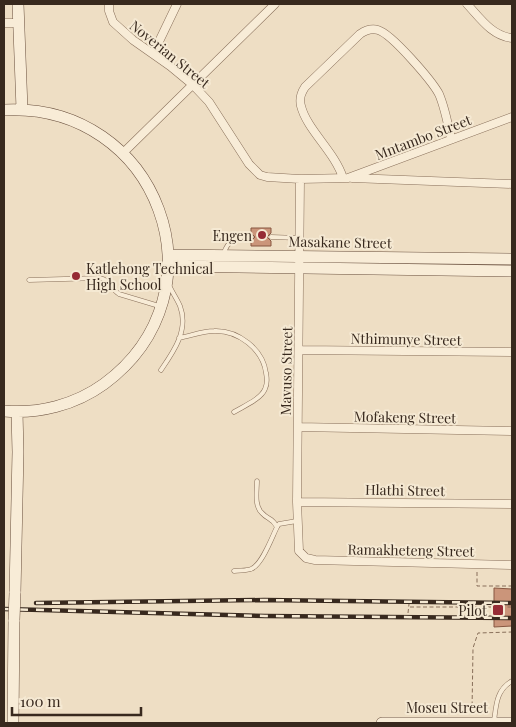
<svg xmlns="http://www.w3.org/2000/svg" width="516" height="727" font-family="'Playfair Display',serif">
	<rect width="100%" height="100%" fill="#eedec4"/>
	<path fill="#cb957a" stroke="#875741" d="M251 228H271V233L267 237 271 241V246H251V241L255 237 251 233Z
		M494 588 512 589V626L494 627Z"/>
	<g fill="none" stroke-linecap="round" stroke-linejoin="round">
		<g stroke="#886f5a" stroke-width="5">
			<path id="lane" d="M271 237 299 238
				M224 254C227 239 238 238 251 237
				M29 280 100 278C110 280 111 289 119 294L159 306
				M179 338C190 336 203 331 214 331 238 330 263 349 266 373 267 378 267 385 265 389 261 399 244 406 234 412
				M161 370C174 351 189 330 180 306 177 299 172 292 169 285
				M257 481C257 491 254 506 262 513 268 520 272 517 277 527
				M234 571C240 570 246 571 251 569 262 565 272 537 277 527L279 524 297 521
				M494 722C496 706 496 690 512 681"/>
		</g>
		<g stroke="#886f5a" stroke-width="9">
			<path id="street" d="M109 4V11L113 22 133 40 170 66 193 85 209 102 249 164 260 175 267 177 300 179 348 178 512 117
				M467 4C480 18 492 36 512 38
				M4 23H18
				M153 54 177 4
				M123 153 275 4
				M343 178C335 152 307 130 301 106 299 98 301 93 305 87L360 34C366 30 371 28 378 30 392 34 432 81 439 94 445 108 448 124 451 139
				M352 178 512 184
				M300 179 297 502 299 551 306 558 315 560 512 565
				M299 350 512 352
				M298 427 512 431
				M297 502 512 504"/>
		</g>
		<g stroke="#6a503e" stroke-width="12">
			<path id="secondary" d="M18 4 22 109
				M4 110C158 102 229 292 104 384 75 405 39 414 4 411
				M168 255 512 259
				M168 266 512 271
				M15 593 18 452 17 412
				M13 723 14 620
				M382 723H512"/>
		</g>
		<path stroke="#886f5a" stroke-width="1" stroke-dasharray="4 2.5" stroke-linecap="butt" d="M477 572V586H512
			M410 607H512
			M408 613 409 604
			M472 712 473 648 478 633 512 632"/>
		<use href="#lane" stroke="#f8ecd7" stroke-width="4"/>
		<use href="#street" stroke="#f8ecd7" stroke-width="8"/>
		<use href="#secondary" stroke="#f8ecd7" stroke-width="11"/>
		<g stroke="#38291e" stroke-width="4.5">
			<path id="rail" d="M36 603 264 600 512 603
				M4 609 265 616 512 618"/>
		</g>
		<use href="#rail" stroke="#f5e9d3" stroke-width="2.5" stroke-dasharray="8" stroke-linecap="butt"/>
		<g stroke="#6a503e" stroke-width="12" stroke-linecap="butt">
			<path id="secondary-bridge" d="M14 620 15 593"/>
		</g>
		<use href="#secondary-bridge" stroke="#f8ecd7" stroke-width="11"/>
	</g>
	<g fill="#962b35" stroke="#f5e9d3" stroke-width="2">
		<circle cx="262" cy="235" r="5"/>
		<circle cx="76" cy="276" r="5"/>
		<rect x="492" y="604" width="12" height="12" rx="2.5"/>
	</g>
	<g text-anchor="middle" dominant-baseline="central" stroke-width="4" stroke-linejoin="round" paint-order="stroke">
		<g font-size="14" fill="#38291e" stroke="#f5e9d3">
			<text transform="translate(170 54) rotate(39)">Noverian Street</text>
			<text transform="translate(423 137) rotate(-21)">Mntambo Street</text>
			<text transform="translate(340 242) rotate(1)">Masakane Street</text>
			<text transform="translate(406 339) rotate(1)">Nthimunye Street</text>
			<text transform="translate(286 371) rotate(-89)">Mavuso Street</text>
			<text transform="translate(405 417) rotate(1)">Mofakeng Street</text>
			<text transform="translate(405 490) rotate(1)">Hlathi Street</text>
			<text transform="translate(411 550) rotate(1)">Ramakheteng Street</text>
			<text x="447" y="707">Moseu Street</text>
		</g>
		<g font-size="14" fill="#38291e" stroke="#f5e9d3" text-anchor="end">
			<text x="252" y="235">Engen</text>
			<text x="86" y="268" text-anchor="start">Katlehong Technical<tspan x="86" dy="16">High School</tspan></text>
			<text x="487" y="610">Pilot</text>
		</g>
	</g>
	<rect width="516" height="727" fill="none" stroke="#38291e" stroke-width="10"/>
	<path d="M12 707v8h129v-8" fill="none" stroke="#38291e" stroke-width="2.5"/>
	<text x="20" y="707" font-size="15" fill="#38291e" stroke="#f5e9d3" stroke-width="4" paint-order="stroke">100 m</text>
</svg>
